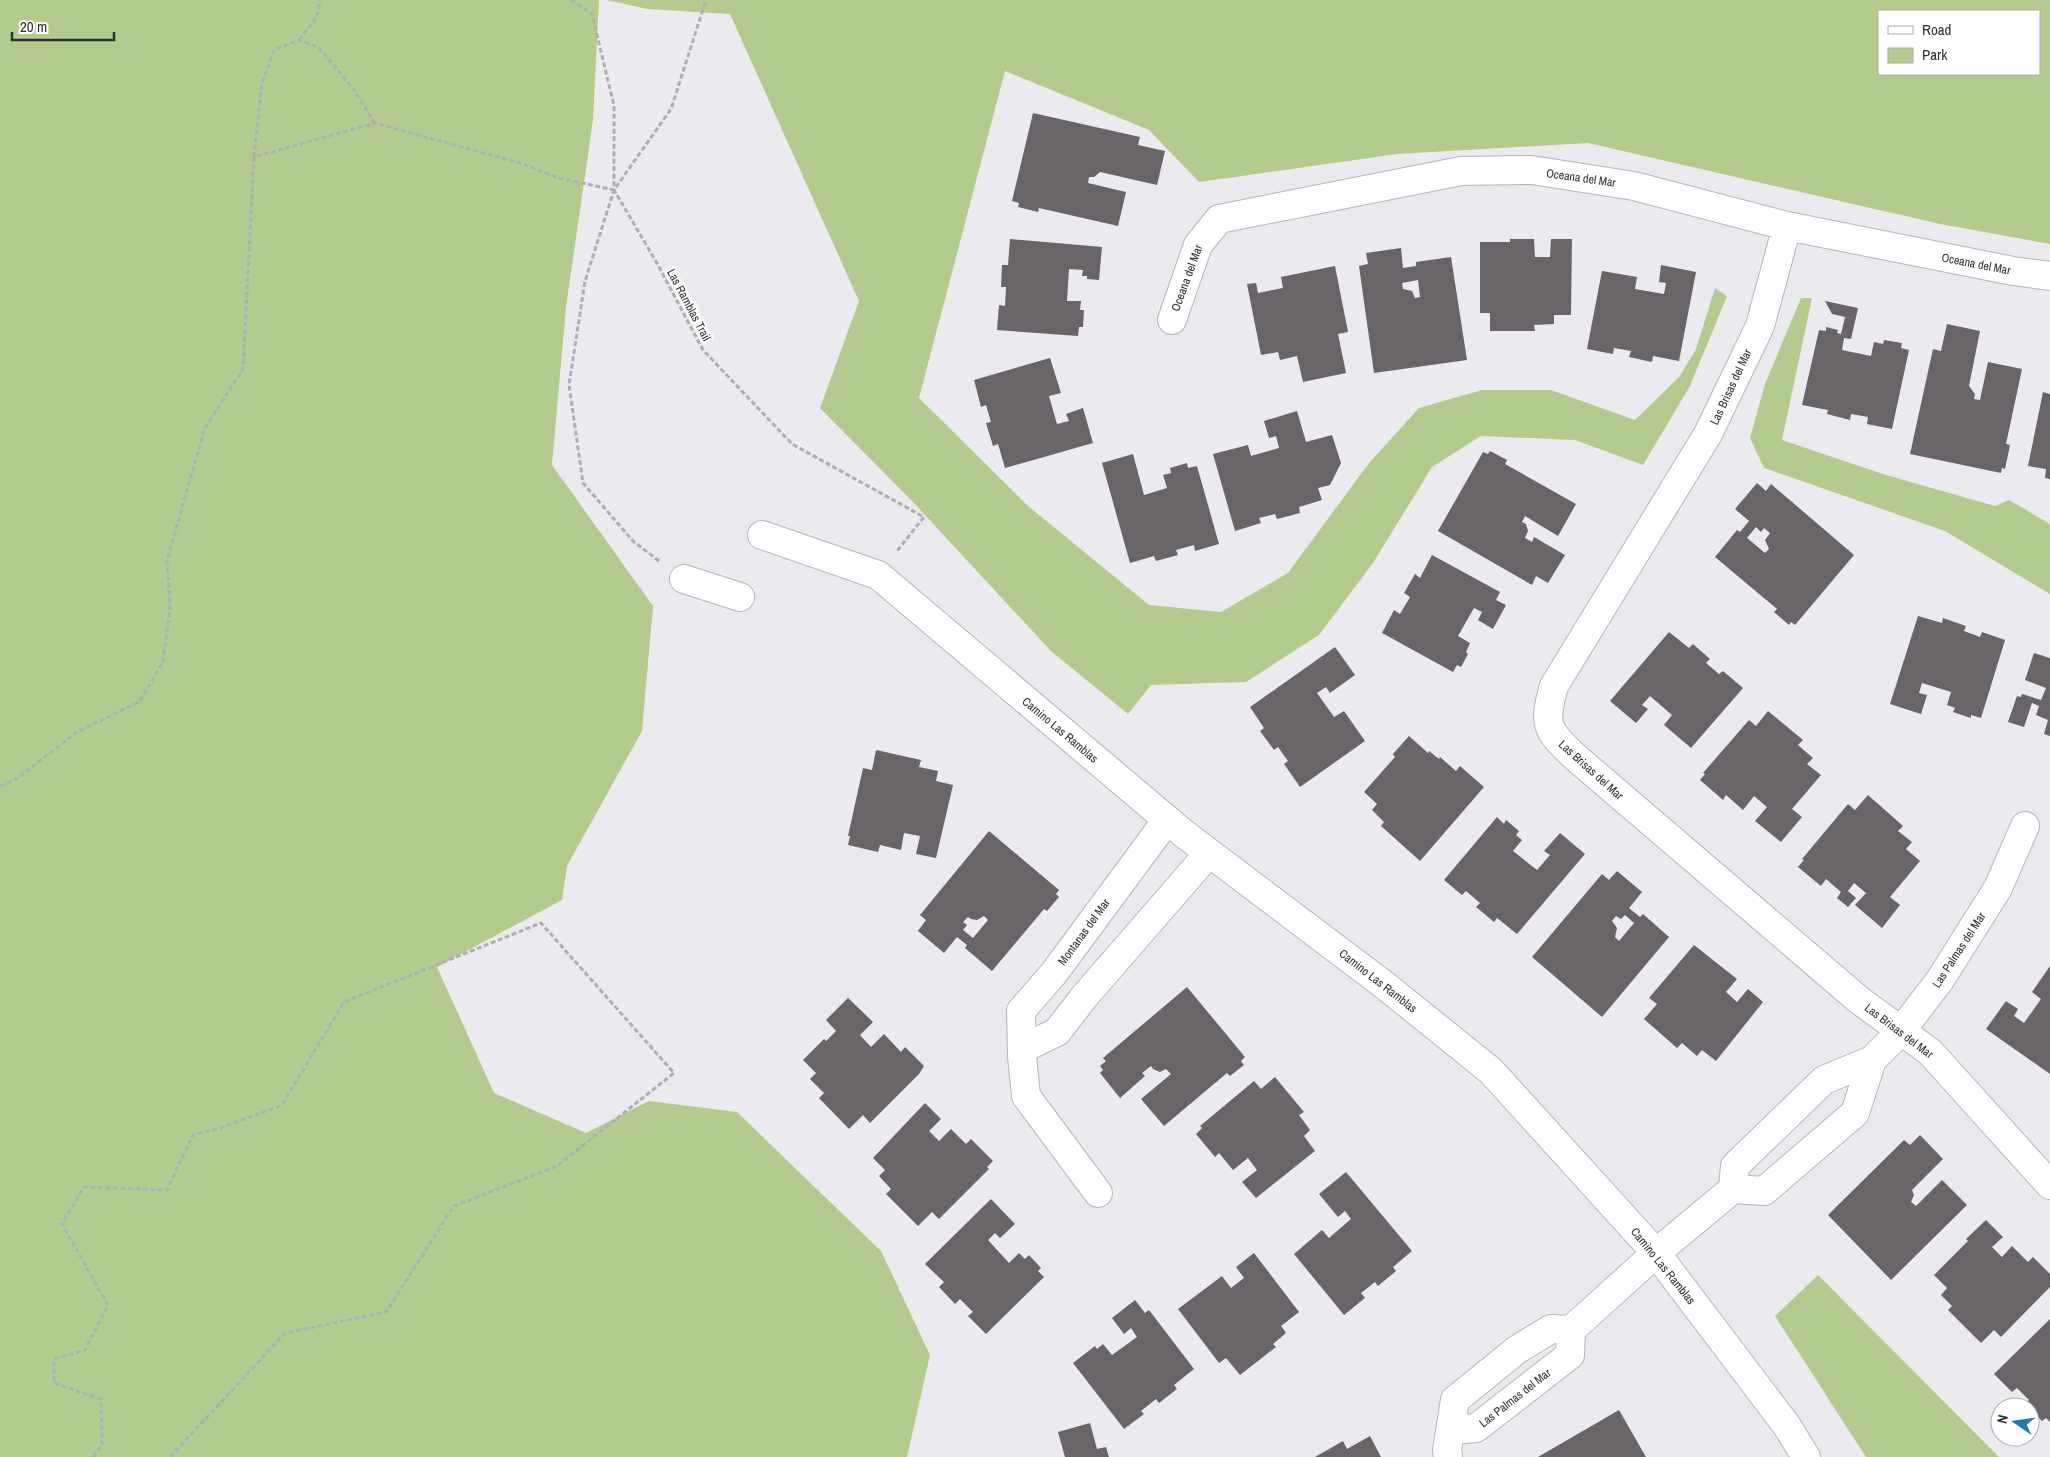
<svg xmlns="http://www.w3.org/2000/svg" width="2050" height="1457" font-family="'Archivo Narrow',sans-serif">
	<rect width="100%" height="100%" fill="#ebeaee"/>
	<path fill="#b4cb8f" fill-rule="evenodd" d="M0 0H599L593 120 566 307 552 465 653 606 642 731 567 866 562 900 437 967 494 1093 586 1133 649 1101 737 1112 881 1251 930 1355 907 1457H0Z
		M607 0H2050V244L1940 224 1588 143 1397 154 1199 182 1149 130 1005 71 919 398 1028 506 1149 605 1221 612 1288 573 1369 463 1419 408 1482 390H1551L1635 420 1680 376 1696 349 1715 288 1727 296 1690 386 1643 465 1575 440 1481 436 1432 467 1373 563 1319 635 1246 682 1151 685 1128 714 1051 651 912 501 820 408 859 301 730 14 647 9ZM2039 11V74H1879V11Z
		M1801 298H1812L1782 440 1886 475 1995 506 2009 500 2050 524V594L1945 531 1764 468 1750 438 1765 384Z
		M1818 1275 1999 1457H1866L1775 1316Z"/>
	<path fill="#686467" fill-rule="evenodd" d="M1033 113 1140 137 1138 145 1165 151 1157 185 1100 172 1094 177H1089L1088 183 1126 192 1118 226 1039 208 1038 212 1018 207 1019 203 1012 201Z
		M1010 239 1102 247 1099 280 1087 279V276H1082L1083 270 1069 269 1067 301H1081L1080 310H1084L1083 327H1079L1078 336 997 330 999 305 1005 306 1006 287H1001L1002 265H1008Z
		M1510 239H1534L1535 257H1550L1551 239H1572L1571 315H1554V324L1534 325 1535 331H1490V313H1480V242H1510Z
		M1401 248 1403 268 1416 266V262L1451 257 1467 360 1374 373 1359 266 1368 264 1366 253ZM1418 280 1420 297 1415 298 1412 291 1403 289 1402 283Z
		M1661 265 1696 272 1679 361 1653 356 1652 362 1629 357 1631 351 1614 348 1613 354 1587 349 1602 271 1637 277 1635 289 1664 294 1666 283 1659 282Z
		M1335 266 1348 332 1338 334 1346 373 1303 382 1297 356 1280 360 1278 352 1261 355 1247 284 1256 283 1258 293 1283 288 1281 277Z
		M1825 301 1858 308 1851 339 1844 338 1842 350 1871 356 1874 342 1883 344 1884 340 1902 343 1901 348 1909 350 1892 429 1867 424 1868 417 1851 414 1850 420 1827 414 1828 410 1802 405 1819 330 1826 331V327L1838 330 1837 333 1841 334 1845 317 1832 314Z
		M1947 324 1980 331 1969 386 1975 394 1974 399 1980 400 1988 362 2022 369 2006 444 2010 445 2005 469 2002 468 2001 473 1910 454 1933 349 1941 351Z
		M1050 358 1061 393 1049 396 1057 424 1069 421 1066 414 1083 408 1093 443 1005 468 998 444 993 446 986 423 991 422 986 405 981 407 974 380Z
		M2043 392 2050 394V479L2045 478 2046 469 2028 466Z
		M1297 411 1306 442 1332 435 1341 463 1330 485 1318 488 1322 500 1299 507 1300 513 1277 519 1275 514 1259 518 1261 523 1235 531 1213 454 1248 445 1251 456 1279 448 1276 436 1269 438 1264 421Z
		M1490 451 1507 460 1505 464 1576 504 1558 536 1525 516 1522 522 1526 524 1528 531 1525 538 1532 542 1534 537 1565 555 1548 583 1536 576 1532 585 1438 531 1483 452 1488 454Z
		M1133 454 1144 495 1167 488 1163 475 1171 473 1170 468 1187 463 1188 468 1197 466 1219 544 1195 551 1194 545 1176 550 1178 555 1156 561 1154 556 1130 563 1102 463Z
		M1757 483 1766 491 1771 484 1854 555 1795 625 1791 622 1789 625 1774 612 1777 609 1715 557 1737 530 1740 532 1749 521 1735 509ZM1756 527 1761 532 1764 528 1770 533 1765 540 1769 549 1765 553 1747 538Z
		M1432 555 1500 592 1496 600 1506 605 1493 629 1478 620 1482 612 1474 608 1458 636 1470 643 1466 652 1468 654 1461 667 1457 665 1453 672 1382 633 1394 610 1400 614 1410 597 1404 593 1415 574 1420 578Z
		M1918 616 1942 623 1943 618 1966 626 1964 631 1980 637 1982 632 2005 640 1981 718 1971 715V718L1953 712 1955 708 1947 705 1951 692 1922 683 1919 693 1927 695 1921 714 1890 704Z
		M1669 632 1689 648 1693 644 1710 659 1706 663 1719 674 1723 671 1743 688 1691 748 1664 725 1672 715 1650 696 1642 705 1648 709 1636 723 1610 701Z
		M1335 647 1355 675 1330 693 1326 687 1317 693 1334 717 1344 711 1365 741 1300 787 1284 764 1288 761 1278 747 1274 750 1260 731 1264 728 1250 707Z
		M2034 653 2050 658V736L2044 734 2048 720 2036 715 2039 706 2032 703 2024 727 2008 722 2017 696 2021 697 2022 694 2041 700 2046 688 2025 680Z
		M1768 711 1803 740 1798 745 1813 758 1807 764 1821 775 1792 809 1802 817 1781 842 1755 821 1767 807 1754 796 1743 810 1726 795 1723 800 1700 780 1705 774 1703 773 1749 720 1756 726Z
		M1409 736 1428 753 1429 751 1439 759 1440 757 1456 771 1460 766 1484 787 1420 861 1381 826 1384 822 1372 810 1377 804 1364 792 1395 757 1393 754Z
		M876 750 921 760 919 767 938 771 936 781 953 785 936 858 916 854 920 836 904 833 901 850 880 845 878 852 848 845 850 836H848L863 768 872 770Z
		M1868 795 1903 826 1898 831 1912 842 1906 849 1920 861 1890 897 1900 905 1882 928 1855 905 1866 893 1854 883 1848 891 1856 898 1848 907 1837 898 1841 892 1826 879 1821 886 1798 867 1804 860 1802 859 1848 804 1855 810Z
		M1497 817 1504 824 1506 820 1519 831 1516 835 1522 840 1513 851 1537 870 1550 855 1544 851 1560 833 1585 854 1517 934 1497 918 1494 922 1476 907 1480 903 1466 891 1462 895 1444 880Z
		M989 831 1059 890 1056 894 1059 897 1047 911 1044 909 992 971 965 948 967 945 957 937 944 953 918 931 926 920 920 915ZM984 916 988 920 973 938 963 930 967 925 963 922 968 917 971 919 977 920Z
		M1617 871 1642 892 1629 908 1640 917 1643 914 1669 937 1602 1017 1532 957 1602 874 1609 880ZM1625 915 1634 923 1619 941 1615 937 1617 928 1612 921 1616 916 1621 919Z
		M1694 945 1737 979 1726 992 1737 1002 1748 989 1763 1002 1716 1061 1702 1050 1697 1056 1682 1043 1677 1048 1644 1019 1657 1004 1649 998Z
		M2050 966V1074L1986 1029 2006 1001 2018 1009 2014 1016 2024 1023 2041 999 2032 992Z
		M1187 987 1245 1057 1241 1061 1244 1065 1230 1076 1227 1073 1164 1126 1141 1099 1171 1074 1166 1069 1160 1072 1153 1069 1151 1066 1142 1073 1145 1076 1120 1098 1100 1073 1103 1070 1100 1066 1106 1061 1103 1058Z
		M848 998 873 1022 860 1035 871 1047 884 1034 901 1052 905 1047 924 1066 919 1074 870 1123 863 1115 849 1129 819 1098 824 1093 810 1079 816 1073 803 1060 824 1039 826 1041 836 1031 826 1020Z
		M1275 1077 1304 1112 1299 1115 1310 1130 1304 1136 1315 1151 1256 1198 1242 1182 1257 1170 1248 1158 1233 1170 1219 1153 1215 1157 1196 1134 1202 1128 1200 1126 1254 1081 1261 1089Z
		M925 1103 941 1119 929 1131 939 1141 951 1129 966 1144 971 1139 993 1161 987 1167 989 1169 939 1219 932 1212 918 1226 886 1194 891 1189 879 1176 885 1170 873 1158Z
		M1920 1135 1943 1159 1912 1190 1914 1195 1911 1202 1916 1206 1942 1180 1967 1205 1891 1280 1828 1215 1904 1140 1910 1145Z
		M1346 1172 1412 1251 1393 1267 1396 1271 1378 1286 1375 1282 1361 1293 1365 1298 1344 1315 1294 1254 1322 1230 1329 1238 1351 1219 1345 1211 1338 1217 1319 1194Z
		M991 1199 1015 1224 1000 1238 995 1233 988 1240 1009 1263 1019 1253 1025 1259 1029 1255 1041 1268 1038 1271 1044 1277 986 1334 968 1316 973 1312 960 1299 955 1304 939 1287 944 1282 925 1264Z
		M1986 1220 2003 1237 1992 1247 2002 1257 2012 1246 2028 1262 2033 1257 2050 1274V1287L2001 1337 1994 1330 1981 1343 1948 1310 1952 1306 1941 1295 1947 1288 1934 1275 1968 1241 1966 1239Z
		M1254 1253 1299 1312 1281 1326 1286 1333 1273 1344 1276 1347 1240 1375 1226 1358 1219 1363 1178 1309 1222 1276 1231 1288 1244 1278 1236 1267Z
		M1135 1300 1145 1313 1149 1310 1194 1369 1174 1385 1177 1389 1159 1403 1156 1399 1141 1411 1144 1414 1124 1429 1073 1363 1095 1346 1097 1349 1103 1344 1112 1355 1137 1337 1131 1328 1124 1334 1112 1318Z
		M2050 1319V1422L2046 1418 2042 1421 2025 1404 2029 1400 2017 1388 2012 1392 1994 1374Z
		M1619 1410 1646 1457H1538Z
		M1090 1423 1097 1449 1106 1447 1109 1457H1065L1058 1432Z
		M1370 1436 1381 1457H1315L1343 1441 1347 1449Z"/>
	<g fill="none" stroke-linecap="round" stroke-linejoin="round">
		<g stroke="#b6b5b9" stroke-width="30">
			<path id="minor" d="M1787 226 1760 326 1708 434 1554 686C1543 725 1546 729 1574 756L1859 1000 1930 1052 2050 1185
				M1172 320 1198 245 1219 219 1461 171 1532 170 1634 186 1787 226 2013 271 2050 276
				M762 535 878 575 1183 833 1383 984 1491 1071 1656 1253 1787 1426 1806 1457
				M684 579 740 597
				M1022 1049 1057 1032 1084 997 1209 853
				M1733 1189 1735 1166 1824 1080 1872 1060 1901 1031 1940 980 1998 888 2025 826
				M1098 1193 1026 1096 1022 1056 1021 1011 1054 973 1167 820
				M1450 1430 1476 1428 1570 1355 1571 1330
				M1448 1457 1447 1450 1455 1400 1518 1349 1551 1329 1571 1330 1656 1253 1733 1189 1764 1191 1855 1113 1872 1060"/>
		</g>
		<path stroke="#afaeb1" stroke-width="3" stroke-dasharray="5 2.5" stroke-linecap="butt" d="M571 0 592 14 614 106V190L658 265 703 350 792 444 924 517 897 551
			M299 40 317 17 320 0
			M254 157 262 83 274 50 299 40 318 47 352 87 375 123
			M659 561 633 541 583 483 569 385 585 281 614 190 671 109 706 0
			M0 786 15 780 77 732 139 702 163 662 170 608 167 560 205 428 243 369 254 157 375 123 520 163 559 178 614 190
			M93 1457 102 1445 101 1399 54 1383V1359L85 1350 108 1305 62 1224 84 1187 167 1190 193 1135 220 1128 282 1105 344 1002 541 923 674 1073 557 1166 454 1206 386 1312 285 1333 170 1457"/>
		<use href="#minor" stroke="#fff" stroke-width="28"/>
	</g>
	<g text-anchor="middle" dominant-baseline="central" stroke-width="5" stroke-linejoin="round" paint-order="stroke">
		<g font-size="12" fill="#2f2e30" stroke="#fff">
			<text transform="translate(1581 178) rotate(8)">Oceana del Mar</text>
			<text transform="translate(1976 264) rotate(11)">Oceana del Mar</text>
			<text transform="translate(1187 278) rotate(-70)">Oceana del Mar</text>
			<text transform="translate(689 305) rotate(62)">Las Ramblas Trail</text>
			<text transform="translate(1731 387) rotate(-65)">Las Brisas del Mar</text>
			<text transform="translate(1060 730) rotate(40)">Camino Las Ramblas</text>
			<text transform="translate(1591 770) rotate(42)">Las Brisas del Mar</text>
			<text transform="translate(1084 932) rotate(-54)">Montanas del Mar</text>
			<text transform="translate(1959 950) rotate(-57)">Las Palmas del Mar</text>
			<text transform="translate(1378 981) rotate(38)">Camino Las Ramblas</text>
			<text transform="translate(1899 1031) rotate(37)">Las Brisas del Mar</text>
			<text transform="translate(1663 1266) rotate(51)">Camino Las Ramblas</text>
			<text transform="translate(1515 1398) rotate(-38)">Las Palmas del Mar</text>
		</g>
	</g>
	<rect x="1878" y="10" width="162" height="65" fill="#ffffff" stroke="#acabac"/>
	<rect x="1888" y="26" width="25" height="8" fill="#ffffff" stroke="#acabac"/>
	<text x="1922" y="35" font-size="15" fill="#2f2e30">Road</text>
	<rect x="1888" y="48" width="25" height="15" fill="#b4cb8f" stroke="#acabac"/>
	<text x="1922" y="60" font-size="15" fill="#2f2e30">Park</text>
	<g transform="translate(2015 1422) rotate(283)"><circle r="24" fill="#ffffff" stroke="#acabac"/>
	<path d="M0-4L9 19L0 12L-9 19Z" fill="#247baa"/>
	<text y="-8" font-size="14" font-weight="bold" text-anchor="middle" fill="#2f2e30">N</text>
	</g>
	<path d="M12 32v8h102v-8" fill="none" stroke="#2f2e30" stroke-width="2.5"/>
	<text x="20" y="32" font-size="15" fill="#2f2e30" stroke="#ffffff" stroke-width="4" paint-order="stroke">20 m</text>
</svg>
